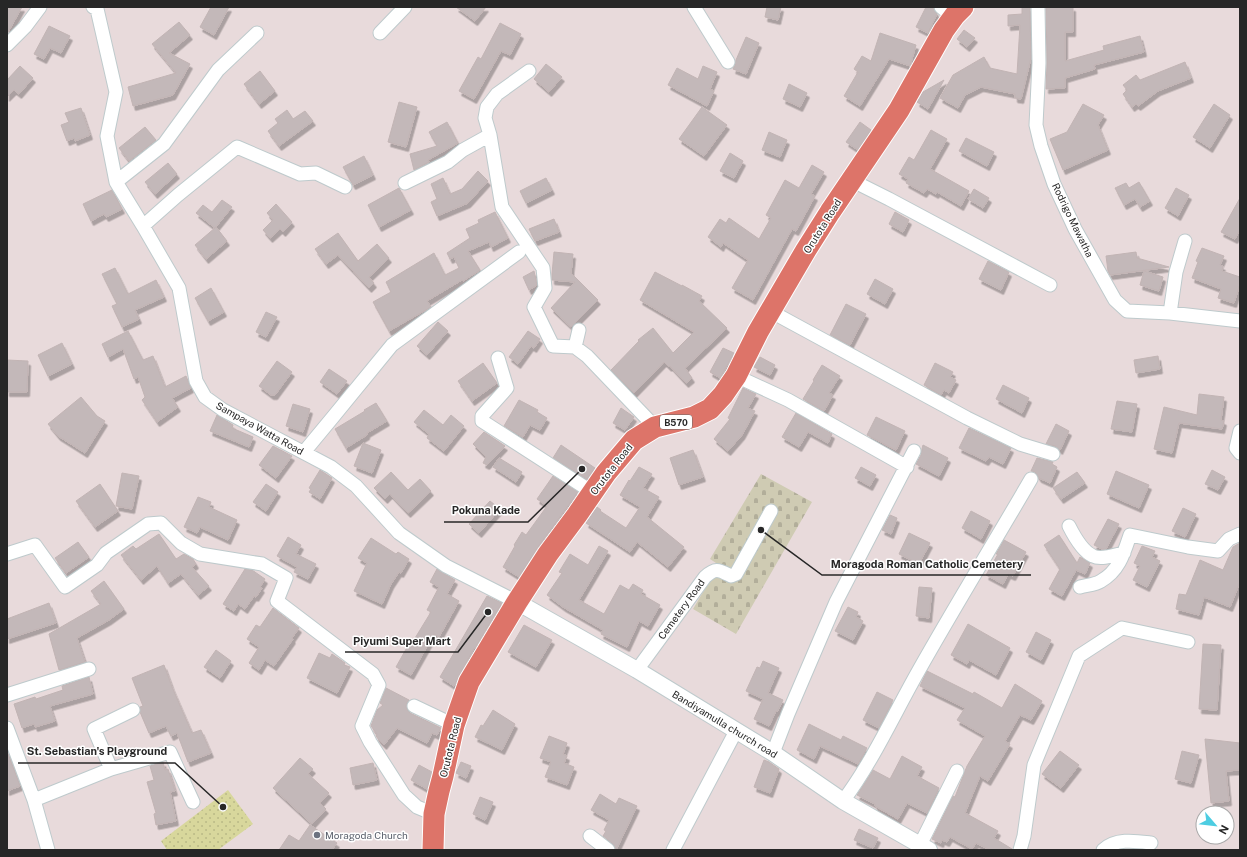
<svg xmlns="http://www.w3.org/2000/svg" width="1247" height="857" font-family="'Public Sans',sans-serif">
	<defs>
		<pattern id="cemetery-stones" width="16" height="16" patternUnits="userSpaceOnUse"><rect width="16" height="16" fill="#cfcbb3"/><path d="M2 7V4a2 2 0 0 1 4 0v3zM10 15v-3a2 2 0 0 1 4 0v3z" fill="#b2ae9a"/></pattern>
		<pattern id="park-dots" width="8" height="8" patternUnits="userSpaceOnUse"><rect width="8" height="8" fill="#d8d79c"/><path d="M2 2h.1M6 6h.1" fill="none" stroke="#b9b986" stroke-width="1.8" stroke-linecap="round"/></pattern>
		<filter id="shadow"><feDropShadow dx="2.5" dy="4.5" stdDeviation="0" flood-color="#0004"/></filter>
	</defs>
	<rect width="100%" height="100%" fill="#e8dadb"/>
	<path fill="url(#cemetery-stones)" d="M761 474 812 502 736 634 693 609 719 565 710 559Z"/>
	<path fill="url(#park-dots)" d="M228 790 253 824 218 850H167L161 841Z"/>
	<path fill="#c3b8b9" stroke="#c2b4b4" filter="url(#shadow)" d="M7 7H22L7 34Z
		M211 7H229L214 35 200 27Z
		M456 7H486L475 21Z
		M767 7H781L778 20 765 17Z
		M926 7 933 8 937 14 928 33 916 27Z
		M1022 7H1030L1031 58 1021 99 1015 98V94L981 87 965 95 958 108 940 98 953 75 984 57 990 68 1017 74 1020 25 1008 26V15L1022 14Z
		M1046 7H1073V32H1065V61L1104 50 1103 46 1140 36 1144 52 1094 65 1095 69 1065 78V88L1046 89 1047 63Z
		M179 22 190 35 169 53 190 64 173 95 133 106 128 87 176 73 152 44Z
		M500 23 521 34 510 55 501 51 474 99 459 91 478 57 481 59Z
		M49 26 70 36 61 53 50 48 44 59 34 54Z
		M964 30 975 38 967 47 957 39Z
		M880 33 916 45 910 66 889 59 860 106 844 96 858 72 854 69 862 56 871 61Z
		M746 37 759 43 746 74 733 69 735 65 736 60Z
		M1185 62 1191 78 1158 91 1138 106 1136 104 1132 107 1123 94 1127 90 1123 85 1136 75 1140 80Z
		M546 64 562 77 549 92 534 79Z
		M20 66 33 78 19 94 14 90 7 97V80Z
		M703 66 717 72 710 89 714 91 707 106 668 85 677 68 698 79Z
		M260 71 275 91 259 104 244 84Z
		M944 80 928 109 917 102 923 92Z
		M789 84 807 93 800 107 783 99Z
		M399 102 417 107 406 147 388 142Z
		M1083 104 1104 115 1098 125 1108 150 1063 170 1050 139 1067 132Z
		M1214 104 1230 115 1210 148 1193 137Z
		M702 107 727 125 704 156 679 139Z
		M81 108 90 135 75 141 74 138 67 141 61 125 69 122 65 113Z
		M287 110 293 119 305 111 313 121 279 146 268 131 278 123 275 119Z
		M447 122 458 143 428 160 429 162 414 170 410 154 437 146 429 132Z
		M860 122 871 130 858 150 846 142Z
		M145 127 156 140 129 161 119 148Z
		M931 130 947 139 930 169 969 191 961 206 937 192 936 194 927 189 924 193 906 183 908 179 899 174 909 157 914 160Z
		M769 132 787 140 780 157 762 150Z
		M966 138 994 152 987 166 959 151Z
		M730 153 743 161 734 178 720 171Z
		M364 156 373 175 353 185 343 167Z
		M168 163 177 174 155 194 145 182Z
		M812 165 824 172 811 194 815 196 796 231 792 229 753 300 732 288 748 260 723 243 721 247 708 237 720 219 726 223 729 218 759 239 771 218 766 215 785 180 799 188Z
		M478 171 488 181 468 203 437 216 431 202 437 199 431 184 443 178 450 194 462 189Z
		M546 178 552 190 526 203 520 191Z
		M1139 182 1150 201 1140 207 1135 199 1124 205 1115 188 1126 183 1129 188Z
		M399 188 411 210 379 227 368 205Z
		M1176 188 1189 195 1178 216 1165 208Z
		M974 189 989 198 983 208 968 199Z
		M112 190 122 209 106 217 104 214 91 221 83 204Z
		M1240 198V230L1235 239 1221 232Z
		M222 200 232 207 215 228 196 213 203 205 212 212Z
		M276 204 292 222 283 232 280 229 270 238 263 230 273 220 267 213Z
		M495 212 508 238 491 247 489 242 468 251 480 270 463 281 462 280 427 301 431 307 389 331 373 302 391 292 386 282 434 253 445 275 459 268 454 257 450 259 447 253 470 238 466 229 479 223 478 220Z
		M895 212 909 220 903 232 889 224Z
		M554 219 559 232 535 241 529 229Z
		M216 227 227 241 206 259 195 245Z
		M338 233 358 261 377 244 389 258 369 277 374 283 369 288 338 255 326 264 315 249Z
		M1202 248 1224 256 1220 265 1223 266 1222 271 1240 277V284L1234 303 1218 298 1221 289 1192 278 1198 262 1196 261Z
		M554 252 573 254 571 273 598 300 571 327 551 308 575 282 552 280V274Z
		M1136 252 1137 258 1169 267 1110 275 1108 271 1106 256Z
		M988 261 1009 272 1001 290 979 279Z
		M115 268 128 294 156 280 164 297 135 310 139 319 122 327 112 306 117 304 102 274Z
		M534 271 537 285 529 290 523 277Z
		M1144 271 1163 277 1159 291 1140 285Z
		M655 272 682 286V285L702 296 699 301 727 328 685 368 692 378 686 383 670 366 669 367 664 362 634 393 611 370 639 341 638 340 653 328 673 353 694 332 640 300Z
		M875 279 893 289 885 304 867 294Z
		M211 288 224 312 208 321 195 298Z
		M846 304 866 314 850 345 830 335Z
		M266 312 277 317 266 337 256 332Z
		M438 322 448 331 427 355 417 346Z
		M128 331 143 360 153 356 165 387 186 376 191 388 172 398 178 407 157 422 142 400 145 397 138 377 134 379 123 349 108 357 102 344Z
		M528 331 540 339 534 348 531 346 518 364 509 357Z
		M62 343 72 364 48 376 38 355Z
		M723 348 734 353 720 378 710 372Z
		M1158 356 1160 369 1136 373 1134 360Z
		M760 357 775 365 770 375 754 367Z
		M7 360 28 361 27 392H7Z
		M277 361 292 372 275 395H271L259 386Z
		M483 363 497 383 472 401 458 381Z
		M935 363 953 372 950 377 956 380 949 393 944 390 941 395 924 385Z
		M822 365 840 376 829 393 833 395 824 411 803 399 814 381 813 380Z
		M329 369 347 381 337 394 320 382Z
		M1003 385 1029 398 1022 413 996 399Z
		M743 388 756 394 748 408 755 411 742 435 728 451 714 439 730 419 728 418Z
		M1199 394 1224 397 1221 420 1224 421 1222 429 1179 423 1172 453 1154 449 1164 407 1197 415Z
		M81 397 97 416 105 421 85 453 58 436 48 424Z
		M519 400 538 410 537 412 547 418 540 430 530 425 523 437 504 426Z
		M1117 401 1137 404 1132 432 1111 429Z
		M376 403 387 421 367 433V435L346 448 335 429 365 411 364 410Z
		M293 404 310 409 303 432 286 426Z
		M621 408 634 417 625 430 613 423Z
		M424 410 443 425 451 415 464 426 444 451 427 438 429 434 414 422Z
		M796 413 832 434 828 443 808 432 799 447 782 437Z
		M217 415 233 425 232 428 253 437 249 447 210 431Z
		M876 417 905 431 896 450 867 435Z
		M1056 424 1069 431 1060 450 1055 446 1046 444Z
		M969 428 1011 448 1003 464 989 457 986 461 959 448Z
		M484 432 505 446 487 465 483 463 486 457 473 444Z
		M363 443 381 450 372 473 354 466Z
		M561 445 595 468 587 479 553 458Z
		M923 445 948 458 939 476 916 464 921 455 922 449Z
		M273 446 292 456 276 478 259 465Z
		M693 450 703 477 679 485 670 458Z
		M499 458 522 472 516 482 493 467Z
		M1037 458 1053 462 1052 464 1057 467 1050 483 1039 478 1035 472 1031 471Z
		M639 467 652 474 643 488 659 497 647 517 684 547 668 567 637 542 630 552 586 523 597 507 601 510 600 511 626 528 640 507 620 495 629 480 630 481Z
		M861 467 876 475 870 486 855 478Z
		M320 470 332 478 320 499 309 492 311 489 309 488Z
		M1212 470 1225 477 1218 490 1205 484Z
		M1116 471 1149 485 1139 508 1107 494Z
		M391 472 408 490 420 479 431 491 408 513 390 494 385 499 374 488Z
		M1077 472 1085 483 1061 499 1053 488Z
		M122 473 139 476 132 509 116 506Z
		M553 476 578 492 538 547 519 577 503 567 515 546 514 545 522 532 526 535 547 506 537 499Z
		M100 484 118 511 95 527 76 501Z
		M266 484 278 492 266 511 253 502Z
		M198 497 211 502 209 507 237 520 228 540 200 527 197 533 184 527Z
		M490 501 500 509 479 533 469 524Z
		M1183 508 1196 514 1185 537 1172 531Z
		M971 511 990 521 981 539 962 528Z
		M890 515 897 518 891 534 882 530Z
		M1108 519 1119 524 1106 549H1102L1094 545Z
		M909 533 930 543 919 564 899 554Z
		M159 534 176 559 184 554 193 559 196 564 192 567 209 586 198 595 181 574 168 583 157 566 141 580 121 555 133 546 136 549Z
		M1059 535 1077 563 1080 557 1090 563 1085 574 1076 570 1062 596 1049 589 1060 569 1044 545Z
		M288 537 301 545 296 554 316 564 308 579 294 572 297 567 277 556Z
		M371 538 396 554 398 552 409 559 401 573 399 572 391 584 382 604 354 591 367 563 358 558Z
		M1004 540 1026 552 1013 576 1008 574 1003 584 986 575 998 554H996Z
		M78 542 89 557 66 573 55 558Z
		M1240 543V582L1230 607 1204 597 1199 615 1176 609 1179 594 1186 595 1200 560 1223 570 1233 547Z
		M599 546 608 551 579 600 604 614 620 585 629 590 633 584 643 590 641 594 660 605 648 626 639 621 627 647 601 634 603 630 563 607 547 595 562 573 559 572 570 554 588 565Z
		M1142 546 1155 551 1152 557 1160 561 1147 587 1133 580 1140 566 1134 563Z
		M245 569 252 570 265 579 260 587 262 588 256 597 254 596 245 609 238 604 234 611 223 604Z
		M437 569 455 580 447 594 459 601 439 637 434 634 411 675 396 667 410 642 412 643 431 612 427 610 439 587 430 582Z
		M104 581 124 609 109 620 77 638 85 662 59 670 49 634 101 604 91 591Z
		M919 587 932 588 929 618 916 616Z
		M487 596 502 603 475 648H474L454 686 440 677Z
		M49 603 56 623 7 639V619Z
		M848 607 858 612 856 617 863 621 853 640 835 631Z
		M273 608 299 628 292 638 293 639 274 666 265 660 259 670 249 663 259 647 247 639 256 625 260 627Z
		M968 624 1010 648 996 675 969 660 967 664 951 655Z
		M524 625 552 640 536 667 508 652Z
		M1036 632 1051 640 1041 660 1026 652Z
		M1203 644 1221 645 1217 710 1199 709Z
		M216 650 231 661 220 678 204 667Z
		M319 653 330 658 332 654 345 663 344 665 350 667 337 693 307 678Z
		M763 661 779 668 768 693 783 700 777 712 776 711 769 726 754 719 763 699 746 691 757 667 760 668Z
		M164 665 172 687 192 733 201 730 211 753 188 762 177 733 171 736 166 726 149 733 140 712V707L143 706 132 678Z
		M927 671 973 694 974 692 1002 708 1015 684 1042 701 1031 720 1020 715 1005 741 1010 744 988 781 980 776 965 813 998 831 994 838 1012 849V850H990L976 843 972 849 950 837 947 842 942 840 941 843 932 839 953 796 955 797 967 766 985 736 957 720 965 708 920 686Z
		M89 677 93 694 50 706 55 721 35 727 34 724 22 728 14 704 35 697 36 699 63 690 62 686Z
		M386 688 409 700 407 703 406 707 410 713 441 728 437 735 432 733 427 743 397 728 384 745 379 740 376 736 377 734 371 726 377 710 383 705 380 703Z
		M877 692 893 700 879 728 863 720Z
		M493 710 515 724 502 750 475 737 481 725 483 726Z
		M809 724 841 740 843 736 867 748 858 764 820 746 814 759 797 750Z
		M549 736 567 743 563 754 567 756 564 763 574 767 567 785 545 777 551 762 540 758Z
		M1205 739 1240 743V770L1226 771 1229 801 1211 803Z
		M7 751 20 786 7 791Z
		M1060 751 1079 765 1061 788 1042 774Z
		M1182 751 1199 755 1191 783 1175 779Z
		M902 756 922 767 917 776 939 788 927 813 907 803 898 819 875 806V804L857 795 873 770 890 779Z
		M300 758 313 769 308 774 329 793 320 803 326 809 312 824 273 788Z
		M764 760 769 762 779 769 770 793 754 787Z
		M163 762 165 770 168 769 175 791 170 792 176 821 156 825 154 814 156 813 147 782 154 780 150 766Z
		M461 762 471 766 466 778 456 773Z
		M373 763 377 780 353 785 350 768Z
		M419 765 432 772 427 789 411 780Z
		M600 794 616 804 619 798 637 806 616 850 613 844 603 836 606 831 604 830 609 820 591 810Z
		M480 797 493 802 485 820 473 814Z
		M310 825 337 843 332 850H279L289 835 299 841Z
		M859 829 878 838 873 848 854 840Z"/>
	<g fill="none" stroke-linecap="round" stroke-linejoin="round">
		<g stroke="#becacc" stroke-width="15">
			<path id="minor" d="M93 7 97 9 116 92 107 136 116 182 143 226 179 288 196 381 205 397 223 410 331 467 356 486 399 533 446 566 517 602
				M694 7 728 62
				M941 7 953 17
				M1038 7 1039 63 1036 125 1041 146 1054 184 1075 229 1115 300 1127 311 1170 313 1240 321
				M380 33 405 7
				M7 45 25 27 40 7
				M529 71 497 94 487 107 485 118 490 135 502 207 543 268 545 288 534 307 553 346 575 347 587 356 655 427
				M851 180 889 199 1050 285
				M116 182 164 144 218 70 257 33
				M405 183 448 162 463 150 490 135
				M143 226 178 195 237 147 300 174 316 173 345 187
				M770 311 967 418 1020 444 1053 454
				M1170 313 1176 272 1185 241
				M575 347 579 330
				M498 358 507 388 482 416V421L592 492
				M736 376 788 400 907 467
				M1240 431 1236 448 1240 453
				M304 452 333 417 392 345 519 252
				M1069 526C1074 536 1082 551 1093 556 1101 560 1115 555 1124 553
				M7 554 35 545 65 587 97 565 106 553 148 524 161 523 181 543 200 554 262 564 286 578 277 601 373 674 379 685 362 726 370 742 404 795 417 807 434 814
				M1080 587C1087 585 1095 585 1101 581 1119 571 1124 553 1130 535L1188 547 1218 551 1229 539 1240 534
				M637 670 705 577C716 567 719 570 731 576L736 574 771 511
				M7 695 89 669
				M414 706 454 725
				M7 728 34 800 48 850
				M773 753 788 714 836 602 914 451
				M111 769 94 729 133 710
				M34 800 111 769 170 752 193 802
				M843 801C873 761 894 714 919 670 955 606 994 543 1031 479
				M590 836 608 850
				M920 845 957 771
				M673 850 736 731
				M1020 850 1024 836 1034 765 1079 656 1122 628 1188 642
				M1103 850C1116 838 1135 841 1151 843"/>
		</g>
		<g stroke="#becacc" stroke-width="18">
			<path id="tertiary" d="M517 602 637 670 773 753 843 801 929 850"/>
		</g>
		<g stroke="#fff" stroke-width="23">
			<path id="primary" d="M433 850 434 814 439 791 443 776 454 725 469 682 517 602 548 554 577 515 606 473 634 440 655 427 694 417 710 409 723 395 736 376 758 332 806 250 830 212 899 110 944 30 955 15 963 7"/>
		</g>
		<use href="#minor" stroke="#fff" stroke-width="13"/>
		<use href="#tertiary" stroke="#fff" stroke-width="16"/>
		<use href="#primary" stroke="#dd7469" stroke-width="21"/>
	</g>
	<circle fill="#6b7280" stroke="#fff" stroke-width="1.5" cx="317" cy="835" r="4"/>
	<g text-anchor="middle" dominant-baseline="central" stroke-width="3" stroke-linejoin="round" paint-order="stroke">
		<rect fill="#fff" stroke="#686868" stroke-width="1" x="660" y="415" width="32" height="14" rx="3"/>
		<g font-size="9" font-weight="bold" fill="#272727">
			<text x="676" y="422">B570</text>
		</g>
		<g font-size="10" fill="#272727" stroke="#fff">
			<text transform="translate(1073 220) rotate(64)">Rodrigo Mawatha</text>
			<text transform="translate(822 226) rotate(-58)">Orutota Road</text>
			<text transform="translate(260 428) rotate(29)">Sampaya Watta Road</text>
			<text transform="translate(611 469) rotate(-52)">Orutota Road</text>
			<text transform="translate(681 609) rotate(-54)">Cemetery Road</text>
			<text transform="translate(725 724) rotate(31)">Bandiyamulla church road</text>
			<text transform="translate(450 747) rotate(-76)">Orutota Road</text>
		</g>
		<g font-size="10" fill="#5b616d" stroke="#fff" text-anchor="start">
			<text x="325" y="835">Moragoda Church</text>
		</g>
	</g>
	<path fill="none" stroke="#272727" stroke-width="1.5" d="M582 469L528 522H444M761 530L822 575H1031M488 612L458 652H345M223 807L175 763H18"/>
	<g fill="#272727" stroke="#fff" stroke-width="1.5">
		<circle cx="582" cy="469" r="4"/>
		<circle cx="761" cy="530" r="4"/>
		<circle cx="488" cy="612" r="4"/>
		<circle cx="223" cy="807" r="4"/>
	</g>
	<g font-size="11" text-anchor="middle" font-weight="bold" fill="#272727" stroke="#fff" stroke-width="3" stroke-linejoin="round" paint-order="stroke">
		<text x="486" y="514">Pokuna Kade</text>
		<text x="927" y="568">Moragoda Roman Catholic Cemetery</text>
		<text x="402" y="645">Piyumi Super Mart</text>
		<text x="97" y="755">St. Sebastian's Playground</text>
	</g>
	<rect width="1247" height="857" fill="none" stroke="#272727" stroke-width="16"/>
	<g transform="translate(1215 825) rotate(118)"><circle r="19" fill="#ffffff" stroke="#a9a9a9"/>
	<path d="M0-3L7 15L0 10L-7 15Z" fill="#4dcde2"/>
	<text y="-6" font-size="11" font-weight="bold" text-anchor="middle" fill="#272727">N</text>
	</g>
</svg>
